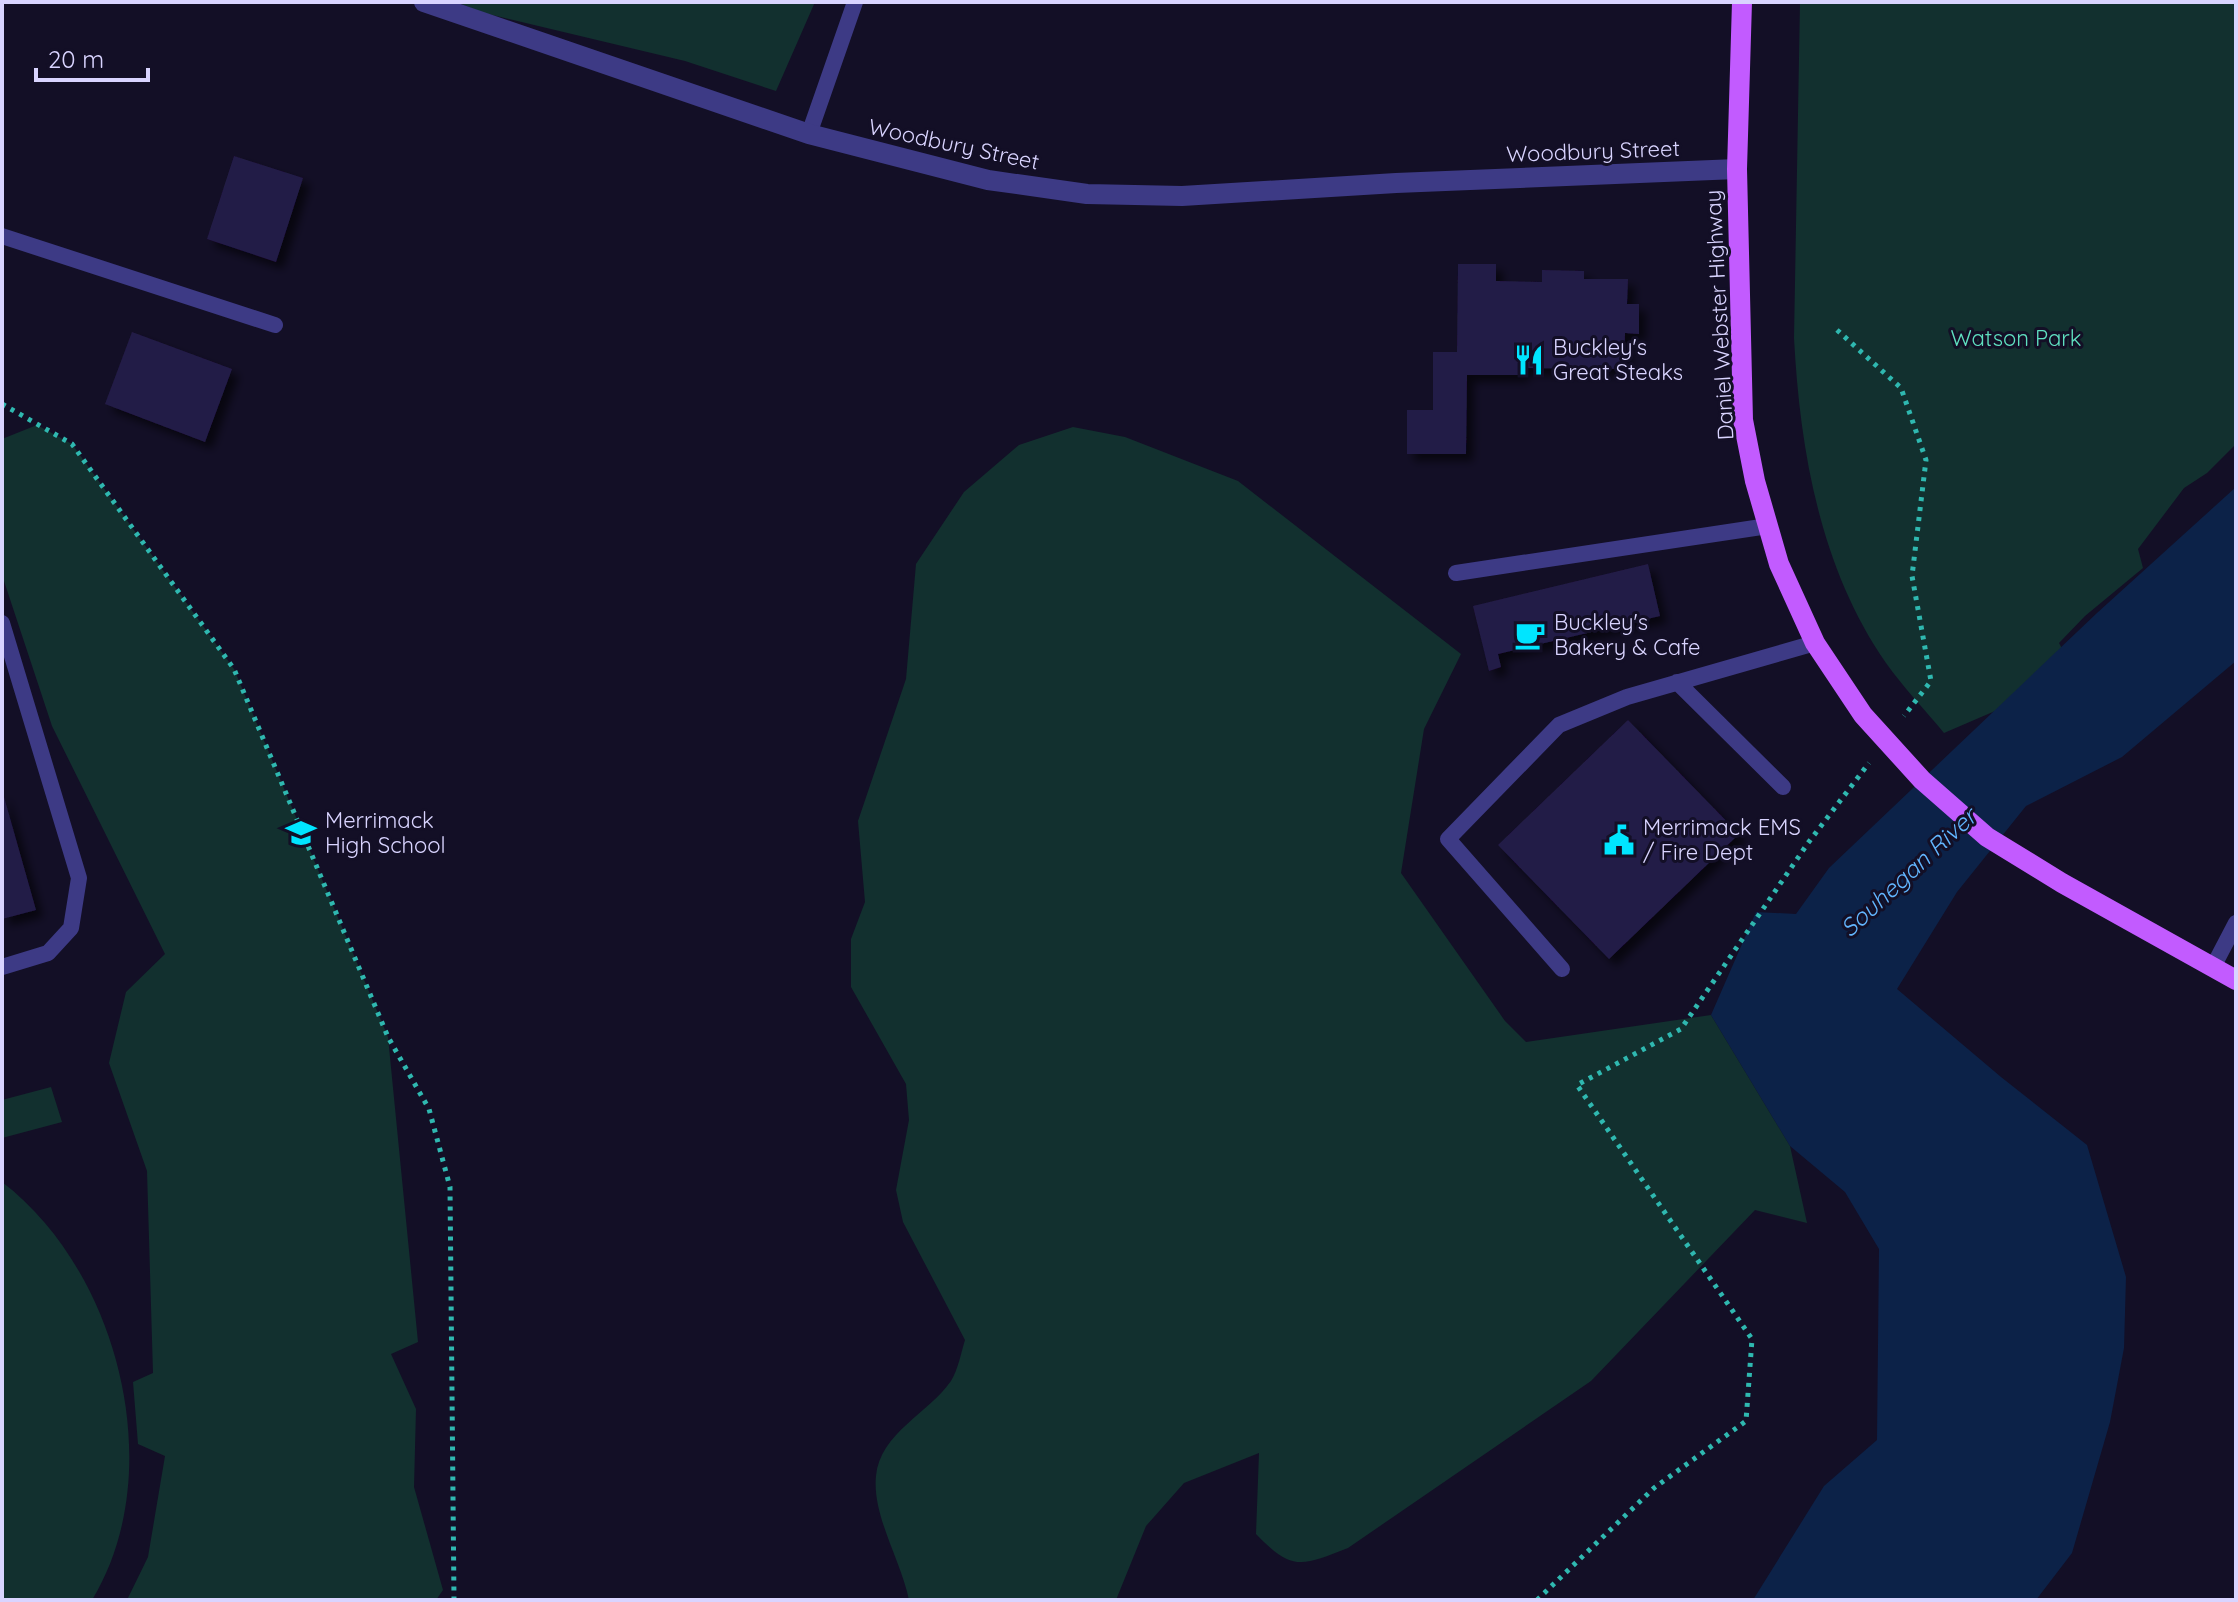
<svg xmlns="http://www.w3.org/2000/svg" width="2238" height="1602" font-family="Quicksand,sans-serif">
	<defs>
		<filter id="shadow"><feDropShadow dx="7" dy="7" stdDeviation="4" flood-color="#0009"/></filter>
	</defs>
	<rect width="100%" height="100%" fill="#130f26"/>
	<path fill="#12302f" d="M456 2H815L776 91 685 61 484 13Z
		M1800 2H2236V444L2207 473 2184 488 2138 549 2143 568 2085 616 2059 643 2069 662 2002 708 1944 733C1925 710 1903 687 1886 663 1820 568 1800 450 1794 338Z
		M37 425 72 444 234 669 388 1037 418 1342 391 1354 416 1409 414 1487 443 1590 436 1600H127L148 1557 165 1456 138 1444 133 1382 153 1373 147 1171 109 1063 126 992 165 954 52 726 2 575V439Z
		M1073 427 1125 437 1238 481 1461 654 1424 729 1401 873 1505 1021 1526 1042 1711 1015 1790 1146 1807 1223 1755 1210 1591 1381 1348 1548C1301 1566 1293 1572 1256 1534L1259 1453 1184 1483 1146 1526 1116 1600H909C901 1560 872 1516 876 1476 880 1433 929 1413 951 1381 958 1370 961 1353 965 1340L903 1222 896 1190 909 1120 906 1084 851 987V939L865 902 858 821 906 679 916 564 964 492 1019 445Z
		M51 1087 62 1122 2 1138V1100Z
		M2 1182C119 1271 170 1472 92 1600H2Z"/>
	<path fill="#0c2248" d="M2236 487V661L2122 757 2026 806 1957 892 1897 989 2001 1077 2087 1145 2126 1277 2124 1348 2110 1422 2072 1553 2036 1600H1753L1824 1486 1877 1440 1879 1249 1845 1192 1790 1146 1711 1015 1756 912 1796 914 1829 868 2097 613Z"/>
	<path fill="#241b47" filter="url(#shadow)" d="M234 156 303 178 276 262 207 239Z
		M1458 264H1496V281L1542 282V270L1584 271V279H1628L1627 304H1639V334L1625 333 1624 369 1522 368V375H1467L1466 454H1407V410H1433V352H1457Z
		M132 332 232 369 205 442 105 404Z
		M1648 564 1660 616 1498 654 1501 667 1489 671 1473 606Z
		M1628 720 1739 834 1609 959 1498 845Z
		M2 790 36 910 2 919Z"/>
	<g fill="none" stroke-linecap="round" stroke-linejoin="round">
		<path stroke="#2fb8b0" stroke-width="5" stroke-dasharray="4 6" stroke-linecap="butt" d="M1837 330 1901 388 1926 460 1912 576 1931 681 1904 716
			M2 404 72 444 234 669 388 1037 429 1109 450 1187 454 1600
			M1537 1600 1654 1488 1746 1421 1752 1339 1577 1085 1681 1029 1808 843 1869 763"/>
		<path stroke="#3d3a85" stroke-width="16" d="M809 134 855 2
			M2 236 275 325
			M1456 573 1768 526
			M2 623 79 878 71 928 48 953 2 967
			M1677 682 1783 787
			M2213 967 2236 923
			M1562 969 1448 839 1559 725 1627 697 1815 643"/>
		<path stroke="#3d3a85" stroke-width="20" d="M424 2 809 134 988 180 1087 194 1182 196 1396 183 1737 169"/>
		<path stroke="#c25bff" stroke-width="20" d="M1742 2 1737 169 1743 420 1755 481 1779 564 1815 643 1863 715 1922 780 1987 837 2062 883 2236 980"/>
	</g>
	<defs>
		<g id="restaurant-bare" transform="scale(2.4)"><path d="M-5-6h1v4h1v-4h1v4h1v-4h1v5L-1.5 .5V6h-2V.5L-5-1ZM5-6V6H3V1.5H1.5Q1.5-4 5-6Z" fill="#00e5ff" stroke="#130f26" stroke-width="2.5" paint-order="stroke"/></g>
		<g id="cafe-bare" transform="scale(2.4)"><path d="M-5.5-4.5H6V0H3Q3 3.5 0 3.5H-2.5Q-5.5 3.5-5.5 0ZM3-3.2v2h1.7v-2ZM-6 4.5H4V6H-6Z" fill="#00e5ff" stroke="#130f26" stroke-width="2.5" paint-order="stroke"/></g>
		<g id="school-bare" transform="scale(2.4)"><path d="M0-5L7-2L0 1L-7-2ZM-4 1L0 2.5L4 1V4Q0 6-4 4Z" fill="#00e5ff" stroke="#130f26" stroke-width="2.5" paint-order="stroke"/></g>
		<g id="civic-bare" transform="scale(2.4)"><path d="M-.6-6.5H3V-4.5H.6V-3L4-1V1h2V6H-6V1h2V-1L-.6-3ZM-1.2 2.5V6h2.4V2.5Z" fill="#00e5ff" stroke="#130f26" stroke-width="2.5" paint-order="stroke"/></g>
	</defs>
	<g fill-rule="evenodd">
		<use href="#restaurant-bare" x="1529" y="360"/>
		<use href="#cafe-bare" x="1530" y="635"/>
		<use href="#school-bare" x="301" y="833"/>
		<use href="#civic-bare" x="1619" y="840"/>
	</g>
	<g text-anchor="middle" dominant-baseline="central" stroke-width="6" stroke-linejoin="round" paint-order="stroke">
		<g font-size="22" fill="#d9d4ff" stroke="#130f26">
			<text transform="translate(954 144) rotate(12)">Woodbury Street</text>
			<text transform="translate(1593 151) rotate(-2)">Woodbury Street</text>
			<text transform="translate(1719 315) rotate(-93)">Daniel Webster Highway</text>
		</g>
		<g font-size="22" fill="#5fe0c0" stroke="#130f26">
			<text x="2016" y="338">Watson Park</text>
		</g>
		<g font-size="22" fill="#d9d4ff" stroke="#130f26" text-anchor="start">
			<text x="1553" y="347">Buckley's<tspan x="1553" dy="25">Great Steaks</tspan></text>
			<text x="1554" y="622">Buckley's<tspan x="1554" dy="25">Bakery &amp; Cafe</tspan></text>
			<text x="325" y="820">Merrimack<tspan x="325" dy="25">High School</tspan></text>
			<text x="1643" y="827">Merrimack EMS<tspan x="1643" dy="25">/ Fire Dept</tspan></text>
		</g>
		<g font-size="24" font-style="italic" fill="#62b6ff" stroke="#130f26">
			<text transform="translate(1908 872) rotate(-43)">Souhegan River</text>
		</g>
	</g>
	<rect width="2238" height="1602" fill="none" stroke="#d9d4ff" stroke-width="8"/>
	<path d="M36 68v12h112v-12" fill="none" stroke="#d9d4ff" stroke-width="4"/>
	<text x="48" y="68" font-size="24" fill="#d9d4ff" stroke="#130f26" stroke-width="6" paint-order="stroke">20 m</text>
</svg>
